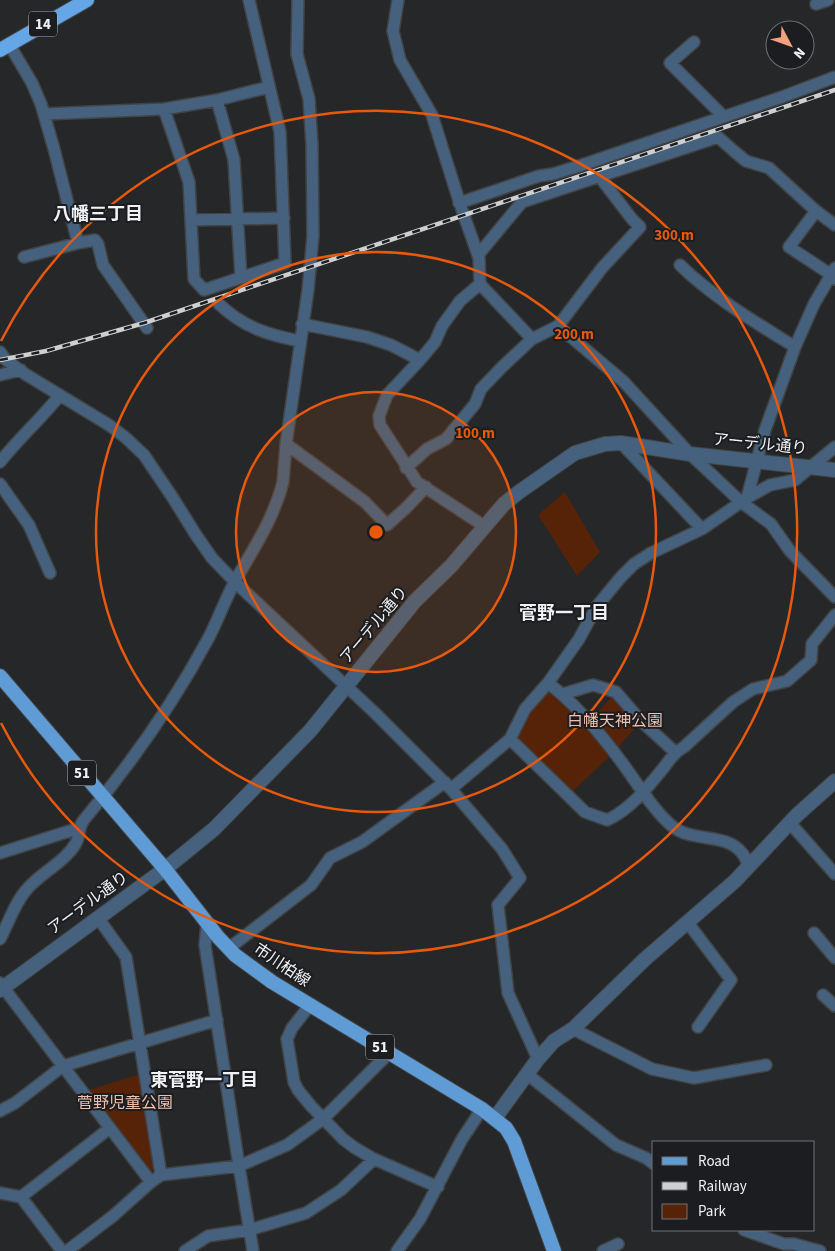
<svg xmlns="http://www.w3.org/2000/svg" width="835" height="1251" font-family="'Source Sans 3','Noto Sans JP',sans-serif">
	<rect width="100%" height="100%" fill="#252729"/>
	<path fill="#562308" d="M565 492 600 552 577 576 538 515Z
		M548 683 589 722 616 692 641 721 614 752 568 796 510 739Z
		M140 1074 155 1169 150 1171 146 1169 88 1092 89 1090Z"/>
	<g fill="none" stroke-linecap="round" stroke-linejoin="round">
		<g stroke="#414345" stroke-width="14">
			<path id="minor" d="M398 0 393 31 400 60 432 115 460 204 479 258 480 284 532 339
				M816 4 828 0
				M694 42 670 63 723 116
				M9 44 32 83 41 104 54 149 78 243
				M217 100 234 160 241 278
				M164 109 189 182 194 279 204 290 285 263 280 132 249 0
				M44 114 164 109 217 100 269 87
				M459 203 539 176 553 174 582 165 782 97 835 77
				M816 211 789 247 830 274 835 279
				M191 220 284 218
				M478 255 522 202 718 137 735 152 746 161 769 168 816 211 835 225
				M24 257 78 243 95 240 98 244 103 265 147 328
				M680 265C714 298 755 322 795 347
				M480 284 460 301 442 326 435 342 420 360 387 395 379 416 380 425 417 482 484 526
				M219 304C243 327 268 335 300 341
				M302 324 367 337 391 345 420 360
				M558 326 602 268 640 227 632 219 599 176
				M0 352 5 359 25 374 109 425 126 438 144 455 173 498 196 535 212 558 235 582 375 713 451 789 502 849 520 878 498 905 508 993 538 1059
				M0 375 21 370
				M621 443 702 529
				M286 444 365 502 387 525 406 508 426 487
				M0 462C19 438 41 419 60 395
				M406 468 427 449 446 439 475 404 481 389 502 367 532 339 558 326 623 381 690 454 741 502 771 524 790 551 835 597
				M0 484 29 525 50 573
				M747 498 765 430 795 347 814 304 835 268
				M548 683C577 705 601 734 623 764 637 783 654 811 672 826 692 843 726 832 742 853 745 856 747 862 749 866
				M563 694 593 685 616 692 641 721 675 752
				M510 739 585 812 607 820C630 810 649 786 665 766 671 758 675 752 684 747L733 702 753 689 787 681 811 660 812 644 835 615
				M451 789 510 739 525 709 548 683 579 639 597 606 621 577 634 564 651 553 702 529 747 498 770 485 795 480 835 447
				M790 823 835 874
				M0 853 79 828
				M98 918 126 957 161 1175
				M688 923 731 980 698 1027
				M207 924 205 945 239 1166 253 1251
				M814 933 835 958
				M0 939C9 922 15 902 28 888 42 872 65 862 76 843 80 836 78 829 83 821 130 765 173 704 208 639 218 620 225 600 235 581 254 548 274 518 283 482L286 444 308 290 313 236 312 145 309 99 297 54 298 0
				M228 949 311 885 330 858 362 842 445 782
				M0 983 151 1182
				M823 995 835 1006
				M310 1005 292 1028 287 1039 294 1082 298 1090 311 1106 343 1139 355 1148 374 1159 438 1187
				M573 1029 652 1069 694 1078 766 1065
				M527 1074 616 1145 646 1158 654 1164
				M0 1111 15 1103 63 1066 217 1020
				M0 1193 21 1197 110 1128
				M21 1197 62 1251
				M744 1230 784 1244H794L820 1251
				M67 1251 113 1216 151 1182 161 1175 239 1166 287 1145 323 1119 390 1052
				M185 1251 208 1236 249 1230 306 1213 341 1190 374 1159
				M397 1251 420 1219 462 1139 482 1109
				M603 1251 618 1244"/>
		</g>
		<g stroke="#414345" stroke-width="16">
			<path id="tertiary" d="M0 990 165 869 214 829 310 731 415 601 451 566 504 504 519 492 575 453 605 444 621 443 690 454 835 470
				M495 1118 538 1059 554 1041 573 1029 645 959 735 881 797 815 835 781"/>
		</g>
		<g stroke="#414345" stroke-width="16">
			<path id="primary" d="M0 676 165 869 218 937 235 955 272 982 482 1109 506 1128 514 1141 554 1251"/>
		</g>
		<g stroke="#414345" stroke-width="16">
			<path id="trunk" d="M0 50 87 0"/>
		</g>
		<use href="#minor" stroke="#45617d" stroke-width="11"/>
		<use href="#tertiary" stroke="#45617d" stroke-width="14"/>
		<use href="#primary" stroke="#5f9bd5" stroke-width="14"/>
		<use href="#trunk" stroke="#64a6e6" stroke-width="14"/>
		<g stroke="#cdcfd1" stroke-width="4.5">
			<path id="rail" d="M0 360 46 351 144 323 835 90"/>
		</g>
		<use href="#rail" stroke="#1b1d20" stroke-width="2.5" stroke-dasharray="8" stroke-linecap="butt"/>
	</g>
	<circle cx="376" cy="532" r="140" fill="#e8590c" fill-opacity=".12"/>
	<g fill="none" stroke="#e8590c" stroke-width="2.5">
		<circle cx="376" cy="532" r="140"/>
		<circle cx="376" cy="532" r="280"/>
		<path d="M1 341A421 421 0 1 1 1 723"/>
	</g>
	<g text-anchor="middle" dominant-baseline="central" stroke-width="4" stroke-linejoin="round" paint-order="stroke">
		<g fill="#1b1d20" stroke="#afb1b4" stroke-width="1">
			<rect x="29" y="11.5" width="28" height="25" rx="4"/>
			<rect x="68" y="760.5" width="28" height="25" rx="4"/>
			<rect x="366" y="1034.5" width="28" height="25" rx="4"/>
		</g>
		<g font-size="15" font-weight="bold" fill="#eff1f3">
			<text x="43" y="24">14</text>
			<text x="82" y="773">51</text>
			<text x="380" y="1047">51</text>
		</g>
		<g font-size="16" fill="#eff1f3" stroke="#1b1d20">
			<text transform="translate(760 444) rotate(6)">アーデル通り</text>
			<text transform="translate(374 625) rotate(-50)">アーデル通り</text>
			<text transform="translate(88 903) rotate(-36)">アーデル通り</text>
			<text transform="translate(282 965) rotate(34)">市川柏線</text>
		</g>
		<g font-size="16" fill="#efc0ab" stroke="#1b1d20">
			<text x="615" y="721">白幡天神公園</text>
			<text x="125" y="1103">菅野児童公園</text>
		</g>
		<g font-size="18" font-weight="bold" fill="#eff1f3" stroke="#1b1d20">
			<text x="98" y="214">八幡三丁目</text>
			<text x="564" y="613">菅野一丁目</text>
			<text x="204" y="1080">東菅野一丁目</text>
		</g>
	</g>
	<circle cx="376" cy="532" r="8" fill="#e8590c" stroke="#1b1d20" stroke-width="2.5"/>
	<g font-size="15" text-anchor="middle" font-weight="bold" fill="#e8590c" stroke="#1b1d20" stroke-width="4" stroke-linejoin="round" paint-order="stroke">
		<text x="674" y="240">300 m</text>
		<text x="574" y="339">200 m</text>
		<text x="475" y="438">100 m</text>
	</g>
	<rect x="652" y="1141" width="162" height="90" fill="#1b1d20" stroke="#707274"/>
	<rect x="662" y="1157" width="25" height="8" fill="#5f9bd5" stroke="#707274"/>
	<text x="698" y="1166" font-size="15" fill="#eff1f3">Road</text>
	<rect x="662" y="1182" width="25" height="8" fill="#cdcfd1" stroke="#707274"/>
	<text x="698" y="1191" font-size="15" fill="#eff1f3">Railway</text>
	<rect x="662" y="1204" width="25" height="15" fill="#562308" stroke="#707274"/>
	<text x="698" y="1216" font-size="15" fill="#eff1f3">Park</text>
	<g transform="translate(790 45) rotate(131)"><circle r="24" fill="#1b1d20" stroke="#707274"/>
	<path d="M0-4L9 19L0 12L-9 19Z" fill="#f1a17d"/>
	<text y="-8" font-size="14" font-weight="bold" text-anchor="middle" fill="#eff1f3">N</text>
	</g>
</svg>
